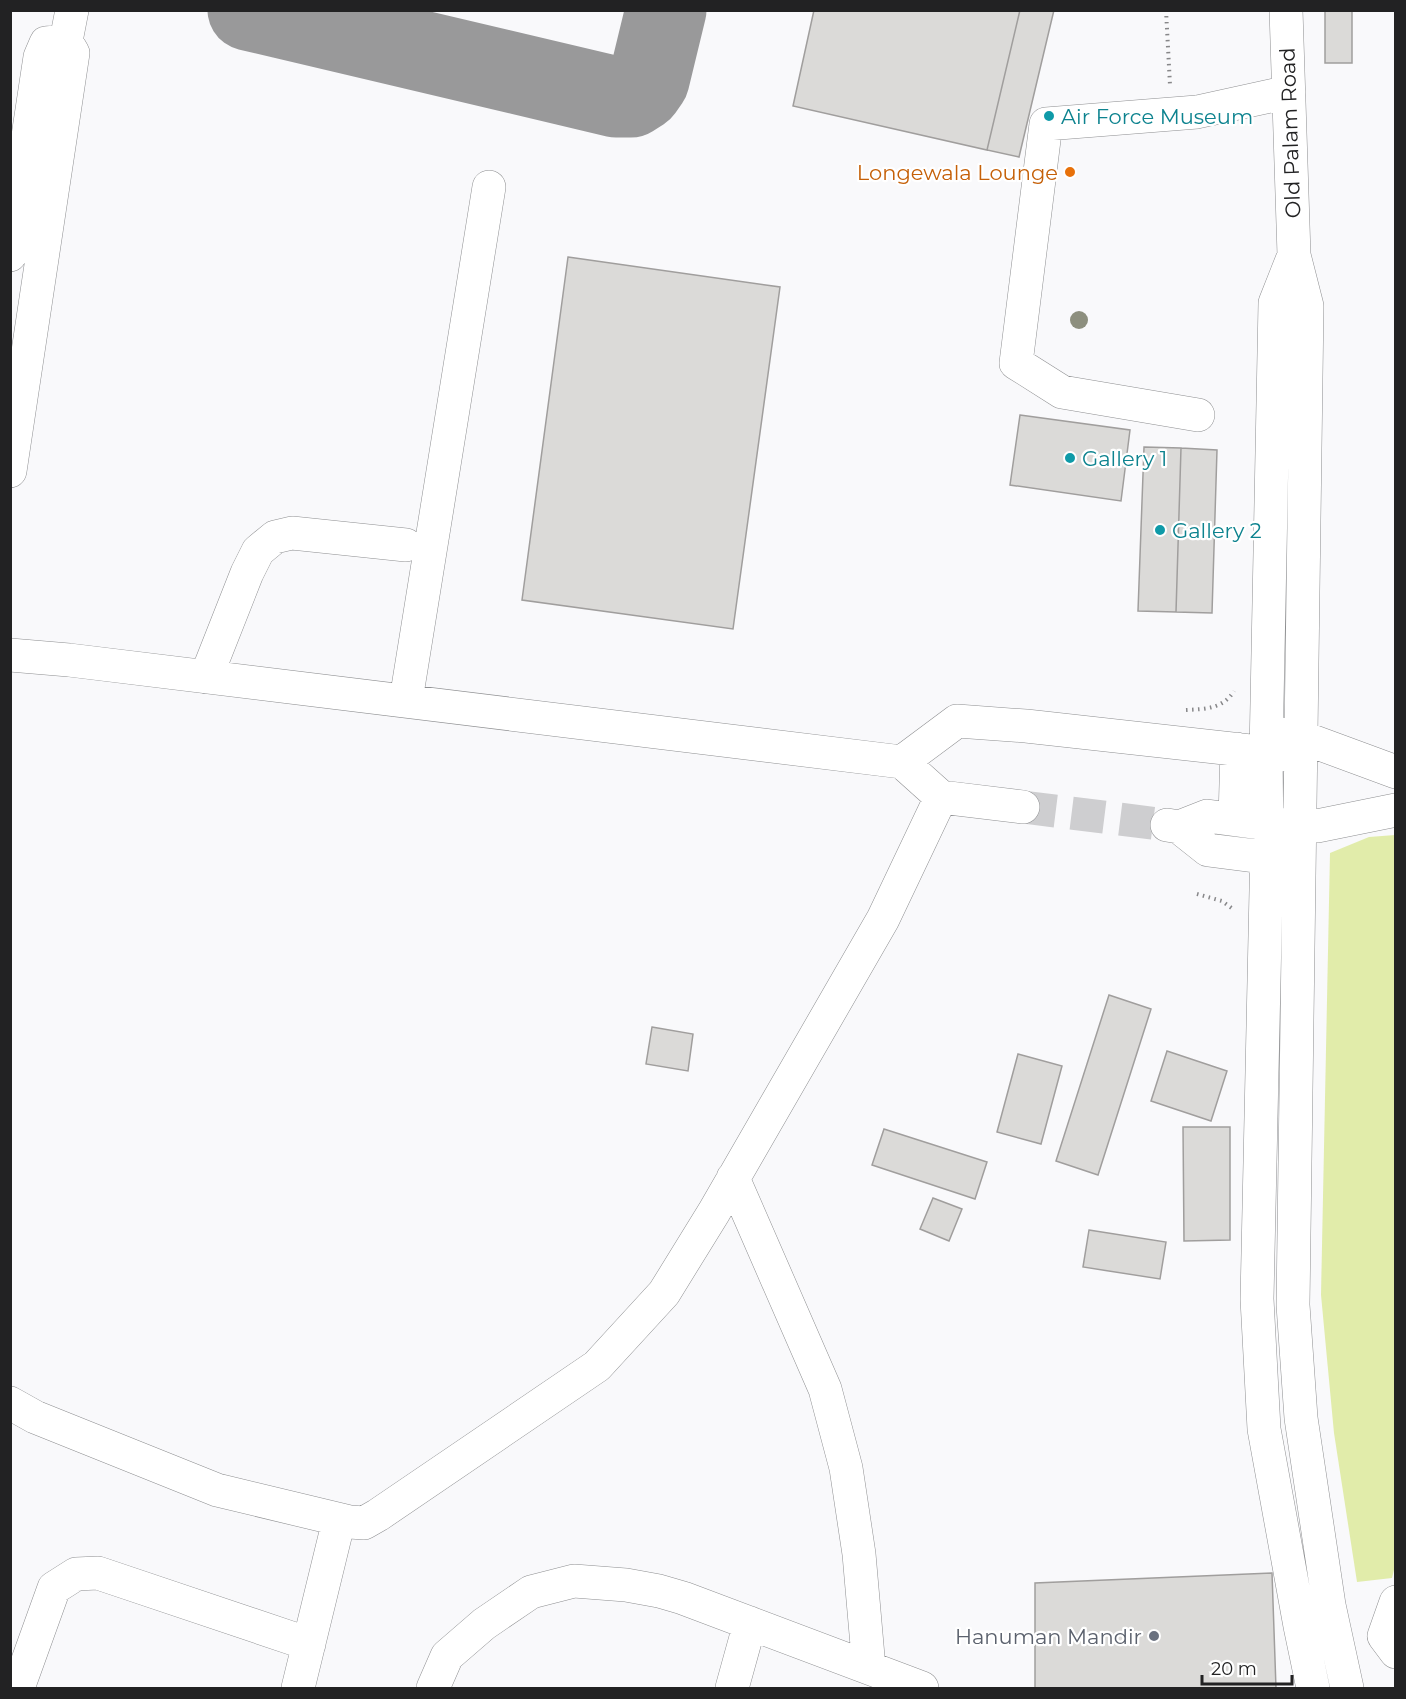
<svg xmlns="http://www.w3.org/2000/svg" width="1406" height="1699" font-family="Montserrat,sans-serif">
	<rect width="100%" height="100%" fill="#f9f9fb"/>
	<path fill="#e1ecaa" d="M1395 835 1396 1562 1392 1578 1357 1582 1334 1433 1321 1295 1330 853 1369 837Z"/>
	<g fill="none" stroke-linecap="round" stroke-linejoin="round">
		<path stroke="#99999a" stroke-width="81" d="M248 10 616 97H631L642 90 649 80 666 10"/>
	</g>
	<path fill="#dbdad8" stroke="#a09e9d" stroke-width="1.5" d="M814 10H1020L987 150 793 106Z
		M1020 10H1054L1019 157 987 150Z
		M1325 10H1352V63H1325Z
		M568 257 780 287 733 629 522 600Z
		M1020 415 1130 430 1121 501 1010 485Z
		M1144 447 1181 448 1176 612 1138 611Z
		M1181 448 1217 450 1212 613 1176 612Z
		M1109 995 1151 1009 1098 1175 1056 1161Z
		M652 1027 693 1034 688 1071 646 1064Z
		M1167 1051 1227 1071 1211 1121 1151 1101Z
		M1018 1054 1062 1066 1041 1144 997 1132Z
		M1183 1127H1230V1240L1184 1241Z
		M884 1129 987 1162 975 1199 872 1165Z
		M933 1198 962 1209 949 1241 920 1229Z
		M1089 1230 1166 1242 1160 1279 1083 1267Z
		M1272 1573 1276 1688H1035V1583Z"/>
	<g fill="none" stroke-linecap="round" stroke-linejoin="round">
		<path stroke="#ceced0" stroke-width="33" stroke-dasharray="33 16" stroke-linecap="butt" d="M1023 807 1167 825"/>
		<g stroke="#8e8f91" stroke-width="34">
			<path id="minor" d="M1286 10 1294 255 1307 306 1293 1305 1301 1418 1329 1605 1347 1688
				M66 41 72 10
				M10 255 40 57 46 43 66 41 73 53 10 471
				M1294 255 1275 303 1266 753 1267 845 1257 1299 1264 1429 1300 1626 1313 1688
				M1198 415 1062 392 1016 363 1046 124 1197 112 1289 92
				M10 655 69 660 902 762 941 797 1023 807
				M206 677 247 573 258 551 275 537 292 533 406 545
				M406 700 489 187
				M1281 734 1301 737 1396 772
				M902 762 957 721 1026 726 1287 755
				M1235 819 1237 749
				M1167 825 1179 827 1207 816 1267 824 1317 826 1396 810
				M1179 827 1208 850 1288 860
				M733 1178 825 1389 846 1468 859 1554 869 1668
				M10 1403 35 1417 217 1490 350 1522 364 1523 378 1515 597 1366 664 1293 714 1212 883 919 941 797
				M1396 1602 1384 1636 1396 1652
				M18 1688 54 1588 76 1574 98 1573 309 1644
				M298 1688 339 1520
				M433 1688 447 1656 484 1624 531 1592 574 1581 626 1585 659 1591 683 1598 922 1688
				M732 1688 750 1623"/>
		</g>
		<path stroke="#878789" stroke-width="4" stroke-dasharray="1.5 4.5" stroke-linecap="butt" d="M1166 10 1170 85
			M1186 710C1205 709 1223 709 1234 691
			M1197 894 1222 901 1233 909"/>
		<use href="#minor" stroke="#fff" stroke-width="33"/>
	</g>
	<circle fill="#8d8f7e" cx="1079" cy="320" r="9"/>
	<g fill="#0f9aa8" stroke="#fff" stroke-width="2">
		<circle cx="1049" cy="116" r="6"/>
		<circle cx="1070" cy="458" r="6"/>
		<circle cx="1160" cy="530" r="6"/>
	</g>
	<circle fill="#e8710a" stroke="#fff" stroke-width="2" cx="1070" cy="172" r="6"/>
	<circle fill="#6b7280" stroke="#fff" stroke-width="2" cx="1154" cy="1636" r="6"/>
	<g text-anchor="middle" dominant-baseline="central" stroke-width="4.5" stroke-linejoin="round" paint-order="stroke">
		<g font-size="21" fill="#0d838f" stroke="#fff" text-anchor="start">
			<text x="1061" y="116">Air Force Museum</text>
			<text x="1082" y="458">Gallery 1</text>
			<text x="1172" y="530">Gallery 2</text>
		</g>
		<g font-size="21" fill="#222223" stroke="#fff">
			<text transform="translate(1290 133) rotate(-92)">Old Palam Road</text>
		</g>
		<g font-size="21" fill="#c56008" stroke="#fff" text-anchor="end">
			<text x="1058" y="172">Longewala Lounge</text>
		</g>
		<g font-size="21" fill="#5b616d" stroke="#fff" text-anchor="end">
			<text x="1142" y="1636">Hanuman Mandir</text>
		</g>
	</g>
	<rect width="1406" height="1699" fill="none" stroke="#222223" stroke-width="24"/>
	<path d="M1202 1675v9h90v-9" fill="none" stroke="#222223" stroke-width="3"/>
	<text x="1211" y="1675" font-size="18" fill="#222223" stroke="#ffffff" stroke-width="4.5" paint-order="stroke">20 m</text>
</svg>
